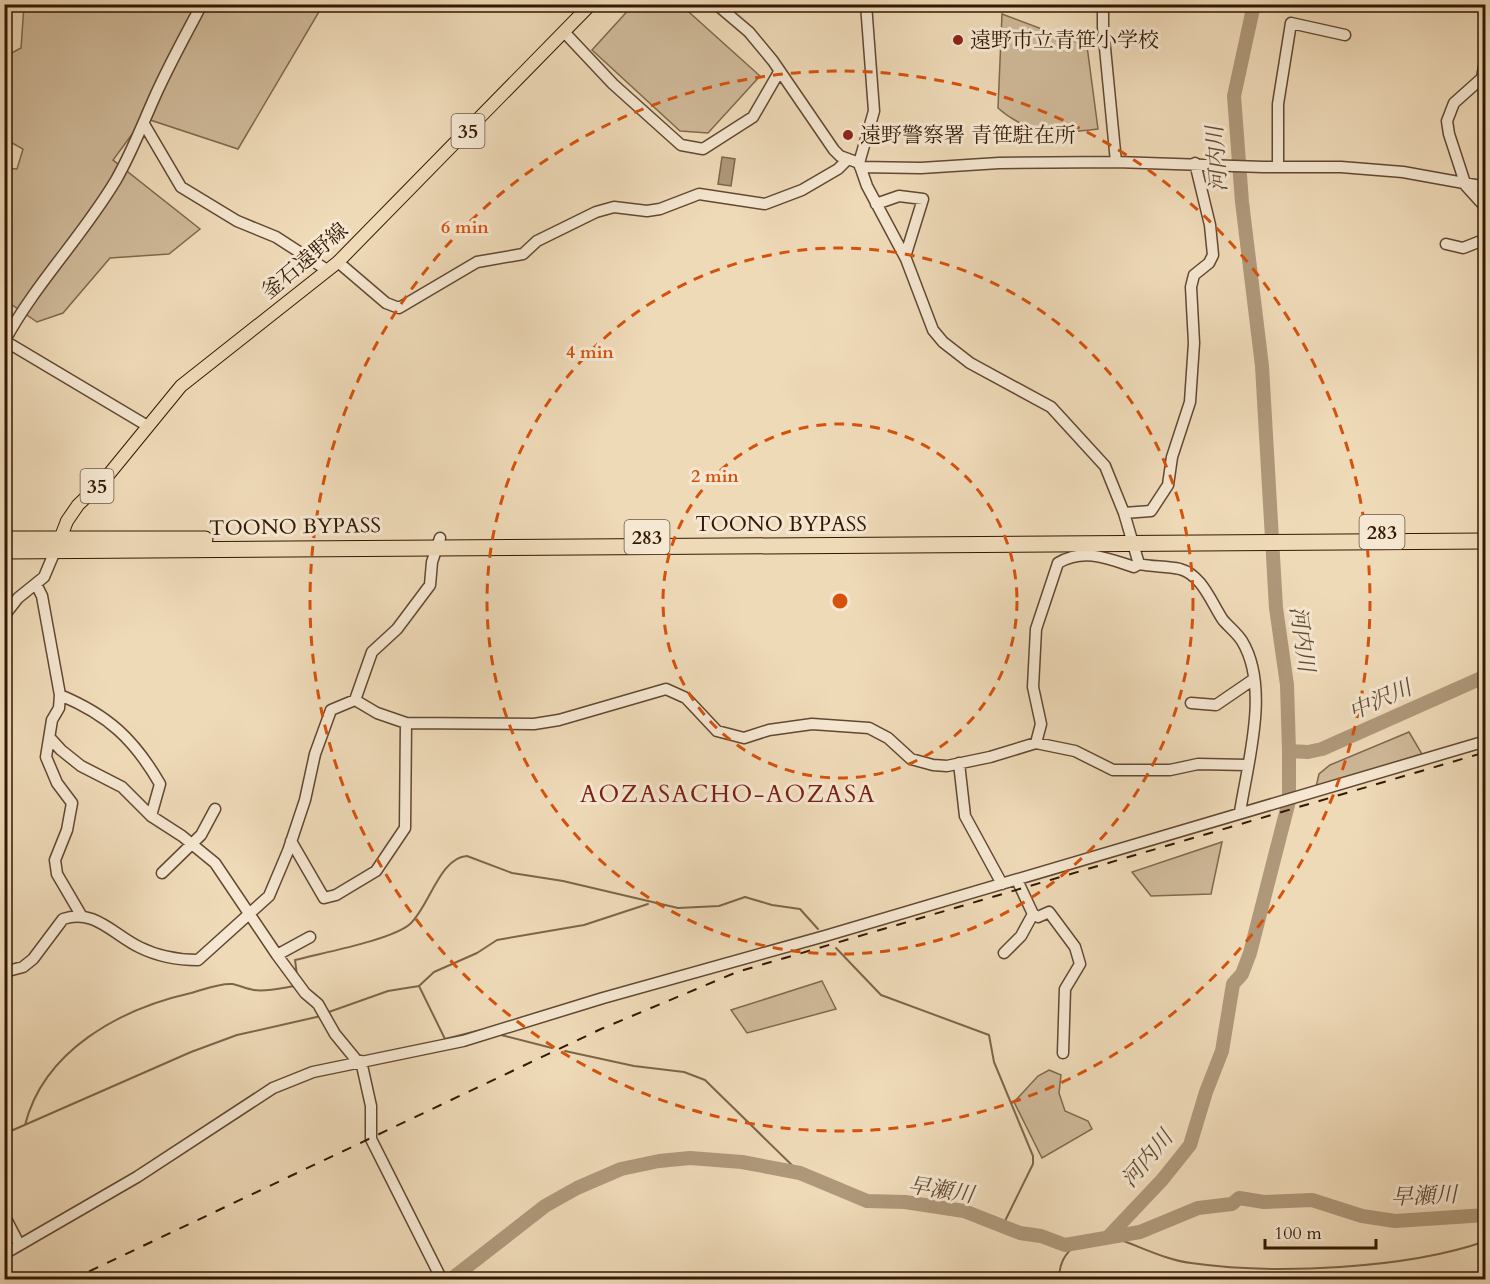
<svg xmlns="http://www.w3.org/2000/svg" width="1490" height="1284" font-family="Cardo,'Noto Serif JP',serif">
	<rect width="100%" height="100%" fill="#efdab8"/>
	<filter id="stains"><feTurbulence type="fractalNoise" baseFrequency=".00333" numOctaves="4"/><feColorMatrix values="0 0 0 0 .2 0 0 0 0 .09 0 0 0 0 .02 0 0 0 .5 -.17"/></filter>
	<radialGradient id="worn" r=".72"><stop offset=".6" stop-color="#630" stop-opacity="0"/><stop offset="1" stop-color="#630" stop-opacity=".3"/></radialGradient>
	<path fill="#cfb999" stroke="#80684e" stroke-width="1.5" d="M24 5H323L238 149 144 118 113 160 200 229 169 254 110 258 63 313 37 322 5 300 4 168 17 169 23 149 5 139 4 57 21 48Z
		M633 5H681L760 76 708 133 680 131 592 50Z
		M1002 14 1087 46 1098 129C1059 134 1028 135 998 108Z
		M1409 732 1422 754 1316 787 1319 774 1330 765Z
		M1222 842 1211 894 1151 896 1132 872Z
		M822 981 836 1009 747 1033 731 1010Z
		M1049 1070 1061 1075 1059 1093 1065 1111 1088 1121 1092 1129 1042 1158 1014 1102 1038 1076Z"/>
	<path fill="#af987a" stroke="#7d654a" stroke-width="1.5" d="M722 157 735 159 731 186 718 184Z"/>
	<g fill="none" stroke-linecap="round" stroke-linejoin="round">
		<path stroke="#7d654a" stroke-width="2" d="M836 948 881 995 989 1035 994 1062 1033 1156V1164L1003 1225
			M297 975 295 960C321 953 392 940 410 924 429 907 440 857 467 856L512 873 563 881 678 908 719 906 745 897 772 905 800 909 818 929
			M419 986 445 1039 481 1030
			M326 1013 388 991 419 986 434 972 477 953 497 940 584 925 648 904
			M501 1035 552 1048
			M565 1051 634 1066 684 1072 705 1080 800 1173
			M25 1125C44 1050 120 1009 191 993 203 990 219 983 232 984 239 985 246 989 254 990 266 992 282 988 295 986
			M4 1134 191 1052 237 1035 321 1016
			M1109 1236C1136 1244 1164 1260 1191 1263 1275 1275 1406 1269 1486 1241
			M1059 1280C1059 1264 1064 1254 1077 1244"/>
		<path stroke="#af987a" stroke-width="14" d="M1289 751 1308 752 1322 749 1486 676
			M1109 1236 1162 1180 1190 1145 1206 1092 1222 1051 1233 984 1242 974 1250 953 1289 801V751L1287 685 1276 608 1262 366 1242 202 1234 96 1254 4
			M450 1280 545 1206 577 1188 621 1169 659 1161 690 1158 742 1162 800 1173 867 1201 905 1202 964 1211 1020 1233 1041 1236 1065 1245 1140 1232 1198 1208 1232 1204 1239 1198 1264 1202 1312 1200 1362 1216 1395 1221 1486 1215"/>
		<g stroke="#614830" stroke-width="13">
			<path id="minor" d="M716 4 749 32 773 61 834 150 840 156 859 163 867 186 906 259 933 330 943 342 970 363 1051 407 1105 466 1124 513 1139 564
				M1103 4V27L1116 162
				M565 33 613 84 681 145 703 149 753 117 779 72
				M1486 55 1482 78 1454 103 1447 121 1449 134 1466 186 1486 208
				M144 124 181 187 237 221 276 237 327 270
				M859 163 874 111 866 4
				M860 167 921 168 999 163 1116 162 1263 167H1341L1403 172 1486 187
				M1278 167V104L1291 23 1345 35
				M876 204 899 196 923 199 905 257
				M1446 244 1463 248 1486 239
				M338 262 386 303 399 308 477 262 523 254 537 241 596 212 614 207 647 211 660 209 699 194 765 204 802 190 838 169 847 160
				M5 341 146 425
				M4 342C35 284 82 237 116 180 132 152 143 123 156 94 170 63 186 34 202 4
				M1124 513 1151 511 1168 485 1172 457 1190 402 1194 343 1191 287 1194 275 1209 263 1213 255 1210 225 1195 163
				M36 584 42 596 60 695 59 708 52 720 46 757 57 783 72 803 67 830 55 860 57 874 81 915
				M4 616 18 598 44 577 55 551
				M60 695C108 715 134 739 160 784L151 816
				M355 700 377 713 406 723 534 724 559 720 666 689 686 698 717 731 744 738 769 730 812 724 869 728 888 738 911 759 933 765 947 766 990 757 1036 743 1075 751 1113 770H1170L1198 764 1247 765
				M1191 703 1216 705 1254 679
				M50 738 61 750 81 766 122 787 151 816 182 836 215 863 277 955 305 993 318 1004 335 1034 358 1062
				M1036 743 1041 724 1033 687 1036 629 1058 563C1084 548 1107 558 1134 567L1139 564C1152 567 1166 566 1180 569 1202 575 1211 602 1223 620 1229 627 1237 633 1242 641 1270 687 1248 761 1240 812
				M959 763 965 816 1002 884
				M291 841 324 898 336 895 376 871 405 828 406 723
				M162 873 201 835 215 809
				M1017 880 1033 914 1038 917 1049 912 1075 947 1080 964 1065 989 1063 1053
				M1004 953 1021 936 1033 914
				M277 955 310 937
				M4 972 23 967 33 959 63 919C93 908 113 934 139 947 157 956 177 960 198 960L269 896 288 851 305 800 315 754 331 710 355 700 372 652 397 629 430 585 432 562 440 538
				M361 1061 371 1106V1139L442 1280
				M4 1215 19 1244
				M4 1254 137 1177 273 1088 313 1072 463 1041 603 998 825 936 1486 741"/>
		</g>
		<g stroke="#321803" stroke-width="14">
			<path id="major" d="M57 547 67 521 78 505 105 479 181 386 338 262 591 4"/>
		</g>
		<g stroke="#321803" stroke-width="17">
			<path id="highway" d="M4 539H205
				M4 551 1486 541"/>
		</g>
		<use href="#minor" stroke="#f5e7d1" stroke-width="10"/>
		<use href="#major" stroke="#efdab8" stroke-width="12"/>
		<use href="#highway" stroke="#efdab8" stroke-width="15"/>
		<path stroke="#321803" stroke-width="2" stroke-dasharray="10 10" stroke-linecap="butt" d="M71 1280 601 1029 737 972 1486 752"/>
	</g>
	<g fill="none" stroke="#d6520b" stroke-width="3" stroke-dasharray="10 8">
		<circle cx="840" cy="601" r="177"/>
		<circle cx="840" cy="601" r="353"/>
		<circle cx="840" cy="601" r="530"/>
	</g>
	<g fill="#8f2418" stroke="#f5e7d1" stroke-width="2">
		<circle cx="958" cy="40" r="6"/>
		<circle cx="848" cy="135" r="6"/>
	</g>
	<g text-anchor="middle" dominant-baseline="central" stroke-width="6" stroke-linejoin="round" paint-order="stroke">
		<g fill="#f5e7d1" stroke="#6c5641" stroke-width="1.5">
			<rect x="451.5" y="114" width="33" height="34" rx="4.5"/>
			<rect x="80.5" y="469" width="33" height="34" rx="4.5"/>
			<rect x="1359.5" y="515" width="45" height="34" rx="4.5"/>
			<rect x="624.5" y="520" width="45" height="34" rx="4.5"/>
		</g>
		<g font-size="20" font-weight="bold" fill="#321803">
			<text x="468" y="131">35</text>
			<text x="97" y="486">35</text>
			<text x="1382" y="532">283</text>
			<text x="647" y="537">283</text>
		</g>
		<g font-size="21" fill="#321803" stroke="#f5e7d1" text-anchor="start">
			<text x="970" y="40">遠野市立青笹小学校</text>
			<text x="860" y="135">遠野警察署 青笹駐在所</text>
		</g>
		<g font-size="21" fill="#321803" stroke="#f5e7d1">
			<text transform="translate(305 261) rotate(-40)">釜石遠野線</text>
			<text x="781" y="524">TOONO BYPASS</text>
			<text transform="translate(295 527) rotate(-1)">TOONO BYPASS</text>
		</g>
		<g font-size="22" font-style="italic" fill="#644b33" stroke="#f5e7d1">
			<text transform="translate(1217 159) rotate(-94)">河内川</text>
			<text transform="translate(1302 639) rotate(82)">河内川</text>
			<text transform="translate(1380 700) rotate(-24)">中沢川</text>
			<text transform="translate(1147 1159) rotate(-50)">河内川</text>
			<text transform="translate(941 1190) rotate(9)">早瀬川</text>
			<text transform="translate(1424 1196) rotate(-2)">早瀬川</text>
		</g>
		<g font-size="24" letter-spacing="1.5" fill="#7a1f14" stroke="#f5e7d1">
			<text x="728" y="794">AOZASACHO-AOZASA</text>
		</g>
	</g>
	<circle cx="840" cy="601" r="9" fill="#d6520b" stroke="#f5e7d1" stroke-width="3"/>
	<g font-size="18" text-anchor="middle" font-weight="bold" fill="#d6520b" stroke="#f5e7d1" stroke-width="6" stroke-linejoin="round" paint-order="stroke">
		<text x="465" y="233">6 min</text>
		<text x="590" y="358">4 min</text>
		<text x="715" y="482">2 min</text>
	</g>
	<rect width="1490" height="1284" fill="none" stroke="#efdab8" stroke-width="24"/>
	<rect x="6" y="6" width="1478" height="1272" fill="none" stroke="#321803" stroke-width="3"/>
	<rect x="12" y="12" width="1466" height="1260" fill="none" stroke="#321803" stroke-width="1.5"/>
	<path d="M1265 1239v9h111v-9" fill="none" stroke="#321803" stroke-width="3"/>
	<text x="1274" y="1239" font-size="18" fill="#321803" stroke="#f5e7d1" stroke-width="4.5" paint-order="stroke">100 m</text>
	<rect width="100%" height="100%" filter="url(#stains)"/>
	<rect width="100%" height="100%" fill="url(#worn)"/>
</svg>
